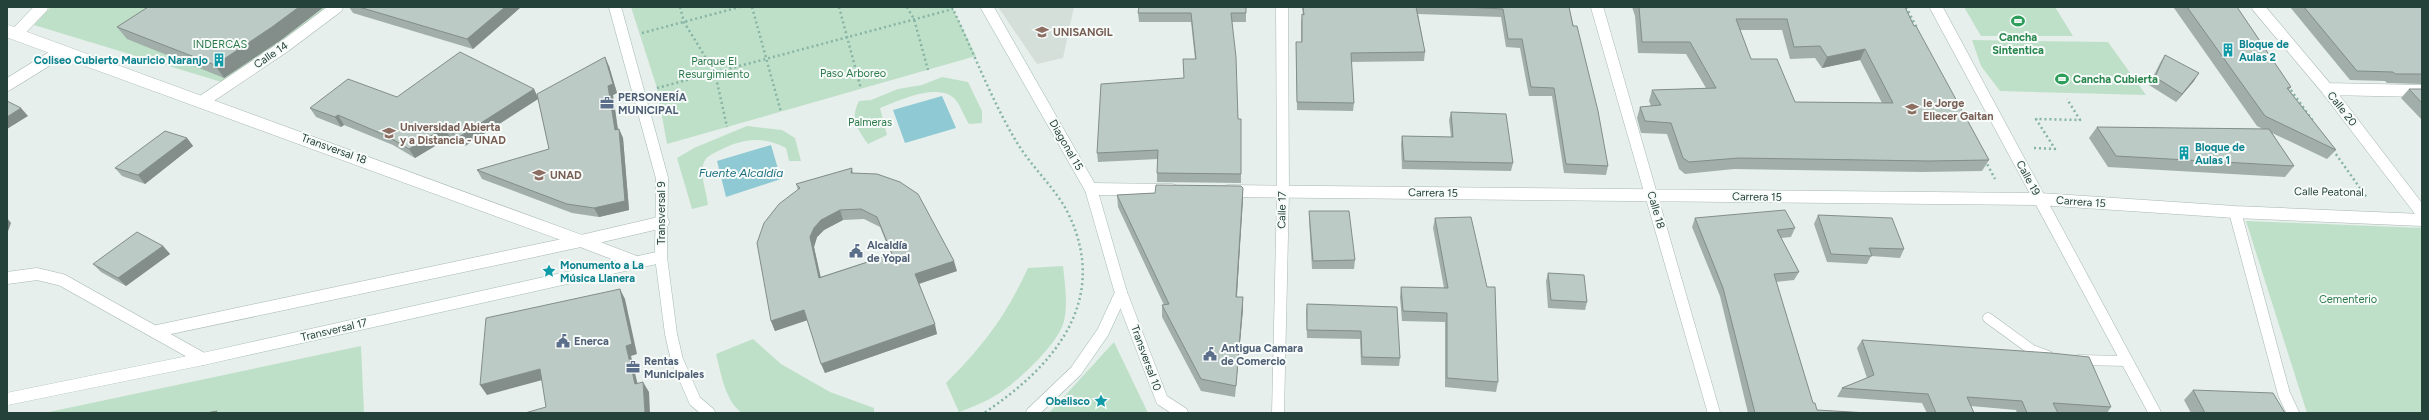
<svg xmlns="http://www.w3.org/2000/svg" width="2429" height="420" font-family="Figtree,sans-serif">
	<rect width="100%" height="100%" fill="#e6efeb"/>
	<path fill="#d4dfda" d="M998 7H1074L1063 58 1037 64Z"/>
	<path fill="#bfe0c8" d="M51 7H335L228 84 34 25Z
		M631 7H952L976 56 667 144 657 88Z
		M1964 7H2055L2073 36H1981Z
		M1972 40 2108 42 2146 95 2000 91 1981 66Z
		M942 77 968 82 982 111V123L969 124C964 116 960 105 955 99 938 82 900 100 880 108L887 135 868 144C857 129 850 118 859 101L871 100 898 89 922 85Z
		M747 126 782 130 795 138 801 161H789L786 148C762 135 741 139 718 151 711 155 705 157 703 165 700 175 707 194 708 205L692 209 677 158 694 148Z
		M2246 221 2422 228V413H2307Z
		M1063 266C1065 285 1068 303 1064 321 1059 342 1025 374 1008 387 994 398 976 406 959 412L946 383C984 345 1005 317 1028 268Z
		M753 339 781 364 830 392 874 408V413H742C725 401 721 373 716 354Z
		M1114 342 1148 413H1049Z
		M361 346 364 413H44Z"/>
	<path fill="#8ec9d4" d="M942 96 956 128 905 143 893 110Z
		M771 145 781 179 726 197 717 161Z"/>
	<g fill="none" stroke-linecap="round" stroke-linejoin="round">
		<g stroke="#a8b8b2" stroke-width="11">
			<path id="lane" d="M1988 318 2032 350 2048 356
				M2078 360 2126 361"/>
		</g>
		<g stroke="#a8b8b2" stroke-width="13">
			<path id="street" d="M1597 7 1714 413
				M1936 7 2155 413
				M2258 7 2327 89 2422 213
				M7 31 581 241 663 222
				M16 34 42 7
				M7 85 62 51
				M2327 89 2422 91
				M203 101 285 46 337 7
				M1091 189 1172 190
				M1228 191 2040 199 2235 212 2422 220
				M2235 212 2284 394 2293 413
				M7 278 37 274 62 280 203 359
				M1121 293 1162 400 1182 413
				M157 331 581 241 636 262
				M1278 413 1283 192 1282 7"/>
		</g>
		<g stroke="#a4bbb3" stroke-width="13">
			<path id="secondary" d="M615 7 662 178 661 257 671 334 677 360 695 401 709 413
				M987 7 1091 189 1121 293 1103 332 1076 371 1032 413
				M7 399 203 359 661 257"/>
		</g>
		<path stroke="#86b3a5" stroke-width="2.5" stroke-dasharray="2 3" stroke-linecap="butt" d="M680 7 684 22 715 73 727 127
			M752 7 781 112
			M839 7 861 89
			M907 7 914 19 928 70
			M952 7C973 51 991 99 1016 141 1031 167 1056 188 1069 215 1110 302 1053 367 984 413
			M1906 7 1917 28
			M642 33 740 7
			M2288 86 2313 121
			M657 88 953 9
			M2034 148 2055 149 2036 119 2080 120 2067 99
			M2333 150 2367 198
			M1985 160 1995 179"/>
		<use href="#lane" stroke="#fff" stroke-width="10"/>
		<use href="#street" stroke="#fff" stroke-width="12"/>
		<use href="#secondary" stroke="#fff" stroke-width="12"/>
	</g>
	<path fill="#a1aea9" fill-rule="evenodd" d="M349 7H521L473 49 353 13Z
		M1246 7V22H1232L1238 119H1241V183L1157 182V173L1158 159 1098 162 1097 153 1184 78 1183 59H1195L1191 22H1139L1138 13Z
		M1302 7H1569L1608 166 1606 175 1564 173 1552 96H1529L1520 48 1506 47 1501 17 1418 14 1425 52 1424 61 1351 62 1354 103 1353 111 1297 110 1296 51V42H1301V23L1302 14 1303 15Z
		M1632 7H1905L1914 26 1989 160 1982 171 1922 172 1734 169 1685 174 1679 169 1667 134 1641 133 1637 118 1640 107 1651 106 1649 101 1652 90 1706 88 1686 54 1638 53 1635 16ZM1740 30H1782L1790 59 1815 58 1822 68 1860 60 1882 103 1795 102 1751 59Z
		M2175 7H2237L2291 87 2289 90 2336 150 2327 159 2272 133 2294 166 2285 177 2108 167 2089 138 2097 127 2263 129 2257 126 2174 8Z
		M2290 7H2422V84L2387 83 2385 81 2350 80Z
		M117 27 281 40 224 78 127 39Z
		M2165 55 2194 81 2176 102 2149 85 2160 63Z
		M609 66 617 93 613 95 618 129H619L623 138 629 210 599 217 572 213 482 179 477 170 549 149 538 99 465 146 450 137 415 158 393 145 344 125 341 127 316 117 310 108 397 97 534 89 538 97Z
		M2409 89H2422V120L2401 98Z
		M1451 112 1513 163 1511 171 1402 169 1401 144 1402 136 1451 137 1449 120Z
		M187 138 193 146 145 184 122 176 115 168Z
		M852 168 853 173 957 271 919 284 937 334 825 373 807 320 775 331 771 321 798 190 796 184ZM864 219 880 227 891 254 820 277 814 247 817 237 824 230 843 220Z
		M1243 188 1237 297H1243V309L1235 397 1201 391 1162 317V305H1164L1118 207 1117 195Z
		M1309 211 1355 260 1354 269H1312L1309 220Z
		M1818 215 1904 249 1900 258 1871 256 1867 264 1827 262 1814 224Z
		M1435 218 1498 382 1496 392 1445 387V322L1402 321 1400 297 1401 287 1444 288 1433 228Z
		M1695 218 1795 228 1791 237 1781 238 1799 272 1794 280 1776 282 1813 403 1817 410 1868 413H1748L1720 296 1692 227Z
		M163 246 170 254 126 286 101 272 93 264Z
		M1548 273 1587 302 1585 310 1548 308 1546 281Z
		M1307 304 1397 307 1400 358 1399 366 1361 365 1360 339 1307 338 1306 312Z
		M1862 340 2111 407 2107 413H2017L2016 410 1971 406 1974 413H1927L1922 403 1837 397 1842 388 1867 378 1857 348Z
		M2193 390 2285 413H2191L2184 400Z"/>
	<path fill="#838d89" d="M299 7H324L281 40 224 78 215 65Z
		M505 7H521L473 49 467 39Z
		M1865 49 1860 60 1822 68 1827 57Z
		M605 57 609 66 617 93 613 95 619 139 615 130 608 86Z
		M2199 73 2194 81 2176 102 2182 94Z
		M534 89 538 99 465 146 459 137Z
		M21 108 28 116 7 129V117Z
		M338 115 344 125 341 127 335 117Z
		M444 128 450 137 415 158 409 149Z
		M619 129 623 138 629 210 599 217 594 208Z
		M187 138 193 146 145 184 138 175Z
		M1243 188V200L1236 309V297Z
		M840 210 843 220 824 230 817 237 814 247 823 287 819 278 810 237 814 228 821 220Z
		M7 218 11 223 7 234Z
		M163 246 170 254 126 286 118 278Z
		M954 261 957 271 918 284 915 274Z
		M620 289 625 299 637 354 631 356 640 394 635 384 626 346Z
		M1243 297V309L1235 397 1236 386Z
		M804 310 808 320 775 331 771 321Z
		M935 324 937 334 825 373 821 364Z
		M540 369 546 379 487 395 480 385Z
		M643 382 649 392 650 413H645Z"/>
	<path fill="#bbcac4" stroke="#838d89" fill-rule="evenodd" d="M148 7H299L272 27 215 65 117 27Z
		M359 7H505L467 39Z
		M1139 7H1246V13H1231L1236 57 1238 119H1241V174L1157 173 1158 150 1097 153 1101 84 1184 78 1183 59H1196L1191 13H1138Z
		M1303 7H1416L1425 52 1351 53 1354 103 1297 102 1296 42H1302V14L1304 15Z
		M1464 7H1569L1573 26H1577L1598 111 1608 166 1566 164 1554 88 1531 87 1522 39H1508L1503 9Z
		M1639 7H1905L1914 26H1916L1989 160 1929 161 1739 158 1689 162 1683 158 1671 123 1645 121 1640 107 1661 105 1652 90 1716 88 1690 42H1642ZM1736 19H1787L1794 47 1820 46 1827 57 1865 49 1893 103 1795 102 1777 59H1751Z
		M2187 7H2237L2291 87 2287 88 2336 150 2265 116Z
		M2304 7H2422V74H2395L2393 72 2357 71Z
		M460 52 534 89 459 137 444 128 409 149 387 136 338 115 335 117 310 108 348 79 397 97Z
		M2165 55 2199 73 2182 94 2155 77Z
		M605 57 613 84 608 86 615 130 619 129 625 201 594 208 567 204 477 170 549 149 537 94Z
		M2409 89H2422V103Z
		M7 101 21 108 7 117Z
		M1451 112 1506 114 1513 163 1404 161 1402 136 1453 137Z
		M2097 127 2269 129 2294 166 2116 156Z
		M165 131 187 138 138 175 115 168Z
		M852 168 851 173 877 174 900 182 918 194 954 261 915 274 935 324 821 364 804 310 771 321 757 243 764 223 779 204 800 188 796 184ZM861 209 877 217 892 254 819 278 810 237 814 228 821 220 840 210Z
		M1156 185 1241 186 1243 188 1236 297H1243L1236 386 1201 379 1162 305 1169 304 1117 195 1155 193Z
		M1785 210 1795 228 1777 230 1799 272 1774 274 1813 403H1815L1817 410 1868 413H1755L1723 288 1695 218Z
		M1309 211H1349L1355 260 1313 261Z
		M1818 215 1892 218 1904 249 1869 248 1872 256 1831 254Z
		M1471 217 1487 287H1495L1498 382 1447 378V313L1403 311 1401 287 1448 288 1435 218Z
		M137 232 163 246 118 278 93 264Z
		M1548 273 1584 275 1587 302 1551 300Z
		M620 289 632 344 626 346 635 384 643 382 645 413H525L546 407 540 369 480 385 486 318Z
		M1307 304 1397 307 1400 358 1362 357 1361 331 1307 330Z
		M1862 340 2051 353 2089 357 2111 407 2053 403 2058 413H2027L2022 401 1967 397 1974 413H1936L1928 394 1842 388 1874 375Z
		M2193 390 2273 393 2285 413H2205Z
		M217 411 216 413H206Z"/>
	<defs>
		<g id="stadium-bare" transform="scale(1.08)"><path d="M0-5a6.5 5 0 1 0 0 10a6.5 5 0 1 0 0-10ZM-3.5-1.8h7v3.6h-7Z" fill="#2e9e5b" stroke="#f7fbf9" stroke-width="2.5" paint-order="stroke"/></g>
		<g id="university-bare" transform="scale(1.08)"><path d="M0-5L7-2L0 1L-7-2ZM-4 1L0 2.5L4 1V4Q0 6-4 4Z" fill="#8d6e63" stroke="#f7fbf9" stroke-width="2.5" paint-order="stroke"/></g>
		<g id="building-bare" transform="scale(1.08)"><path d="M-4-6H4V6H1V3H-1V6H-4ZM-2.5-4.3h1.7v1.8h-1.7ZM.8-4.3h1.7v1.8H.8ZM-2.5-1h1.7V.8h-1.7ZM.8-1h1.7V.8H.8Z" fill="#0f9aa8" stroke="#f7fbf9" stroke-width="2.5" paint-order="stroke"/></g>
		<g id="office-bare" transform="scale(1.08)"><path d="M-6-3h4V-5.5h4V-3h4V5H-6ZM-1-4.5V-3h2v-1.5ZM-6 0V1H6V0Z" fill="#5c6f8a" stroke="#f7fbf9" stroke-width="2.5" paint-order="stroke"/></g>
		<g id="school-bare" transform="scale(1.08)"><path d="M0-5L7-2L0 1L-7-2ZM-4 1L0 2.5L4 1V4Q0 6-4 4Z" fill="#8d6e63" stroke="#f7fbf9" stroke-width="2.5" paint-order="stroke"/></g>
		<g id="civic-bare" transform="scale(1.08)"><path d="M-.6-6.5H3V-4.5H.6V-3L4-1V1h2V6H-6V1h2V-1L-.6-3ZM-1.2 2.5V6h2.4V2.5Z" fill="#5c6f8a" stroke="#f7fbf9" stroke-width="2.5" paint-order="stroke"/></g>
		<g id="sight-bare" transform="scale(1.08)"><path d="M0-6L1.8-2.2L6-1.7L2.9 1.2L3.7 5.4L0 3.3L-3.7 5.4L-2.9 1.2L-6-1.7L-1.8-2.2Z" fill="#0f9aa8" stroke="#f7fbf9" stroke-width="2.5" paint-order="stroke"/></g>
	</defs>
	<g fill-rule="evenodd">
		<use href="#stadium-bare" x="2018" y="21"/>
		<use href="#university-bare" x="1042" y="32"/>
		<use href="#building-bare" x="2228" y="50"/>
		<use href="#building-bare" x="219" y="60"/>
		<use href="#stadium-bare" x="2062" y="79"/>
		<use href="#office-bare" x="607" y="103"/>
		<use href="#school-bare" x="1912" y="109"/>
		<use href="#university-bare" x="389" y="133"/>
		<use href="#building-bare" x="2184" y="153"/>
		<use href="#university-bare" x="539" y="175"/>
		<use href="#civic-bare" x="856" y="251"/>
		<use href="#sight-bare" x="549" y="271"/>
		<use href="#civic-bare" x="563" y="341"/>
		<use href="#civic-bare" x="1210" y="354"/>
		<use href="#office-bare" x="633" y="367"/>
		<use href="#sight-bare" x="1101" y="401"/>
	</g>
	<g text-anchor="middle" dominant-baseline="central" stroke-width="4" stroke-linejoin="round" paint-order="stroke">
		<g font-size="11" font-weight="bold" fill="#785e54" stroke="#f7fbf9" text-anchor="start">
			<text x="1053" y="32">UNISANGIL</text>
			<text x="1923" y="103">Ie Jorge<tspan x="1923" dy="13">Eliecer Gaitan</tspan></text>
			<text x="400" y="127">Universidad Abierta<tspan x="400" dy="13">y a Distancia - UNAD</tspan></text>
			<text x="550" y="175">UNAD</text>
		</g>
		<g font-size="11" font-weight="bold" fill="#27864d" stroke="#f7fbf9">
			<text x="2018" y="37">Cancha<tspan x="2018" dy="13">Sintentica</tspan></text>
			<text x="2073" y="79" text-anchor="start">Cancha Cubierta</text>
		</g>
		<g font-size="11" fill="#2d7a4b" stroke="#f7fbf9">
			<text x="220" y="44">INDERCAS</text>
			<text x="714" y="61">Parque El<tspan x="714" dy="13">Resurgimiento</tspan></text>
			<text x="853" y="73">Paso Arboreo</text>
			<text x="870" y="122">Palmeras</text>
			<text x="2348" y="299">Cementerio</text>
		</g>
		<g font-size="11" font-weight="bold" fill="#0d838f" stroke="#f7fbf9" text-anchor="start">
			<text x="2239" y="44">Bloque de<tspan x="2239" dy="13">Aulas 2</tspan></text>
			<text x="208" y="60" text-anchor="end">Coliseo Cubierto Mauricio Naranjo</text>
			<text x="2195" y="147">Bloque de<tspan x="2195" dy="13">Aulas 1</tspan></text>
			<text x="560" y="265">Monumento a La<tspan x="560" dy="13">Música Llanera</tspan></text>
			<text x="1090" y="401" text-anchor="end">Obelisco</text>
		</g>
		<g font-size="11" fill="#24423a" stroke="#f7fbf9">
			<text transform="translate(271 55) rotate(-34)">Calle 14</text>
			<text transform="translate(2342 109) rotate(52)">Calle 20</text>
			<text transform="translate(1066 145) rotate(60)">Diagonal 15</text>
			<text transform="translate(334 149) rotate(20)">Transversal 18</text>
			<text transform="translate(2028 178) rotate(62)">Calle 19</text>
			<text transform="translate(2329 192) rotate(1)">Calle Peatonal</text>
			<text transform="translate(1433 193) rotate(1)">Carrera 15</text>
			<text transform="translate(1757 197) rotate(1)">Carrera 15</text>
			<text transform="translate(2081 202) rotate(4)">Carrera 15</text>
			<text transform="translate(1282 210) rotate(-89)">Calle 17</text>
			<text transform="translate(1656 210) rotate(74)">Calle 18</text>
			<text transform="translate(661 213) rotate(-90)">Transversal 9</text>
			<text transform="translate(334 330) rotate(-13)">Transversal 17</text>
			<text transform="translate(1146 358) rotate(70)">Transversal 10</text>
		</g>
		<g font-size="11" font-weight="bold" fill="#4e5e75" stroke="#f7fbf9" text-anchor="start">
			<text x="618" y="97">PERSONERÍA<tspan x="618" dy="13">MUNICIPAL</tspan></text>
			<text x="867" y="245">Alcaldía<tspan x="867" dy="13">de Yopal</tspan></text>
			<text x="574" y="341">Enerca</text>
			<text x="1221" y="348">Antigua Camara<tspan x="1221" dy="13">de Comercio</tspan></text>
			<text x="644" y="361">Rentas<tspan x="644" dy="13">Municipales</tspan></text>
		</g>
		<g font-size="12" font-style="italic" fill="#1c6f80" stroke="#f7fbf9">
			<text x="741" y="173">Fuente Alcaldía</text>
		</g>
	</g>
	<rect width="2429" height="420" fill="none" stroke="#24423a" stroke-width="16"/>
</svg>
